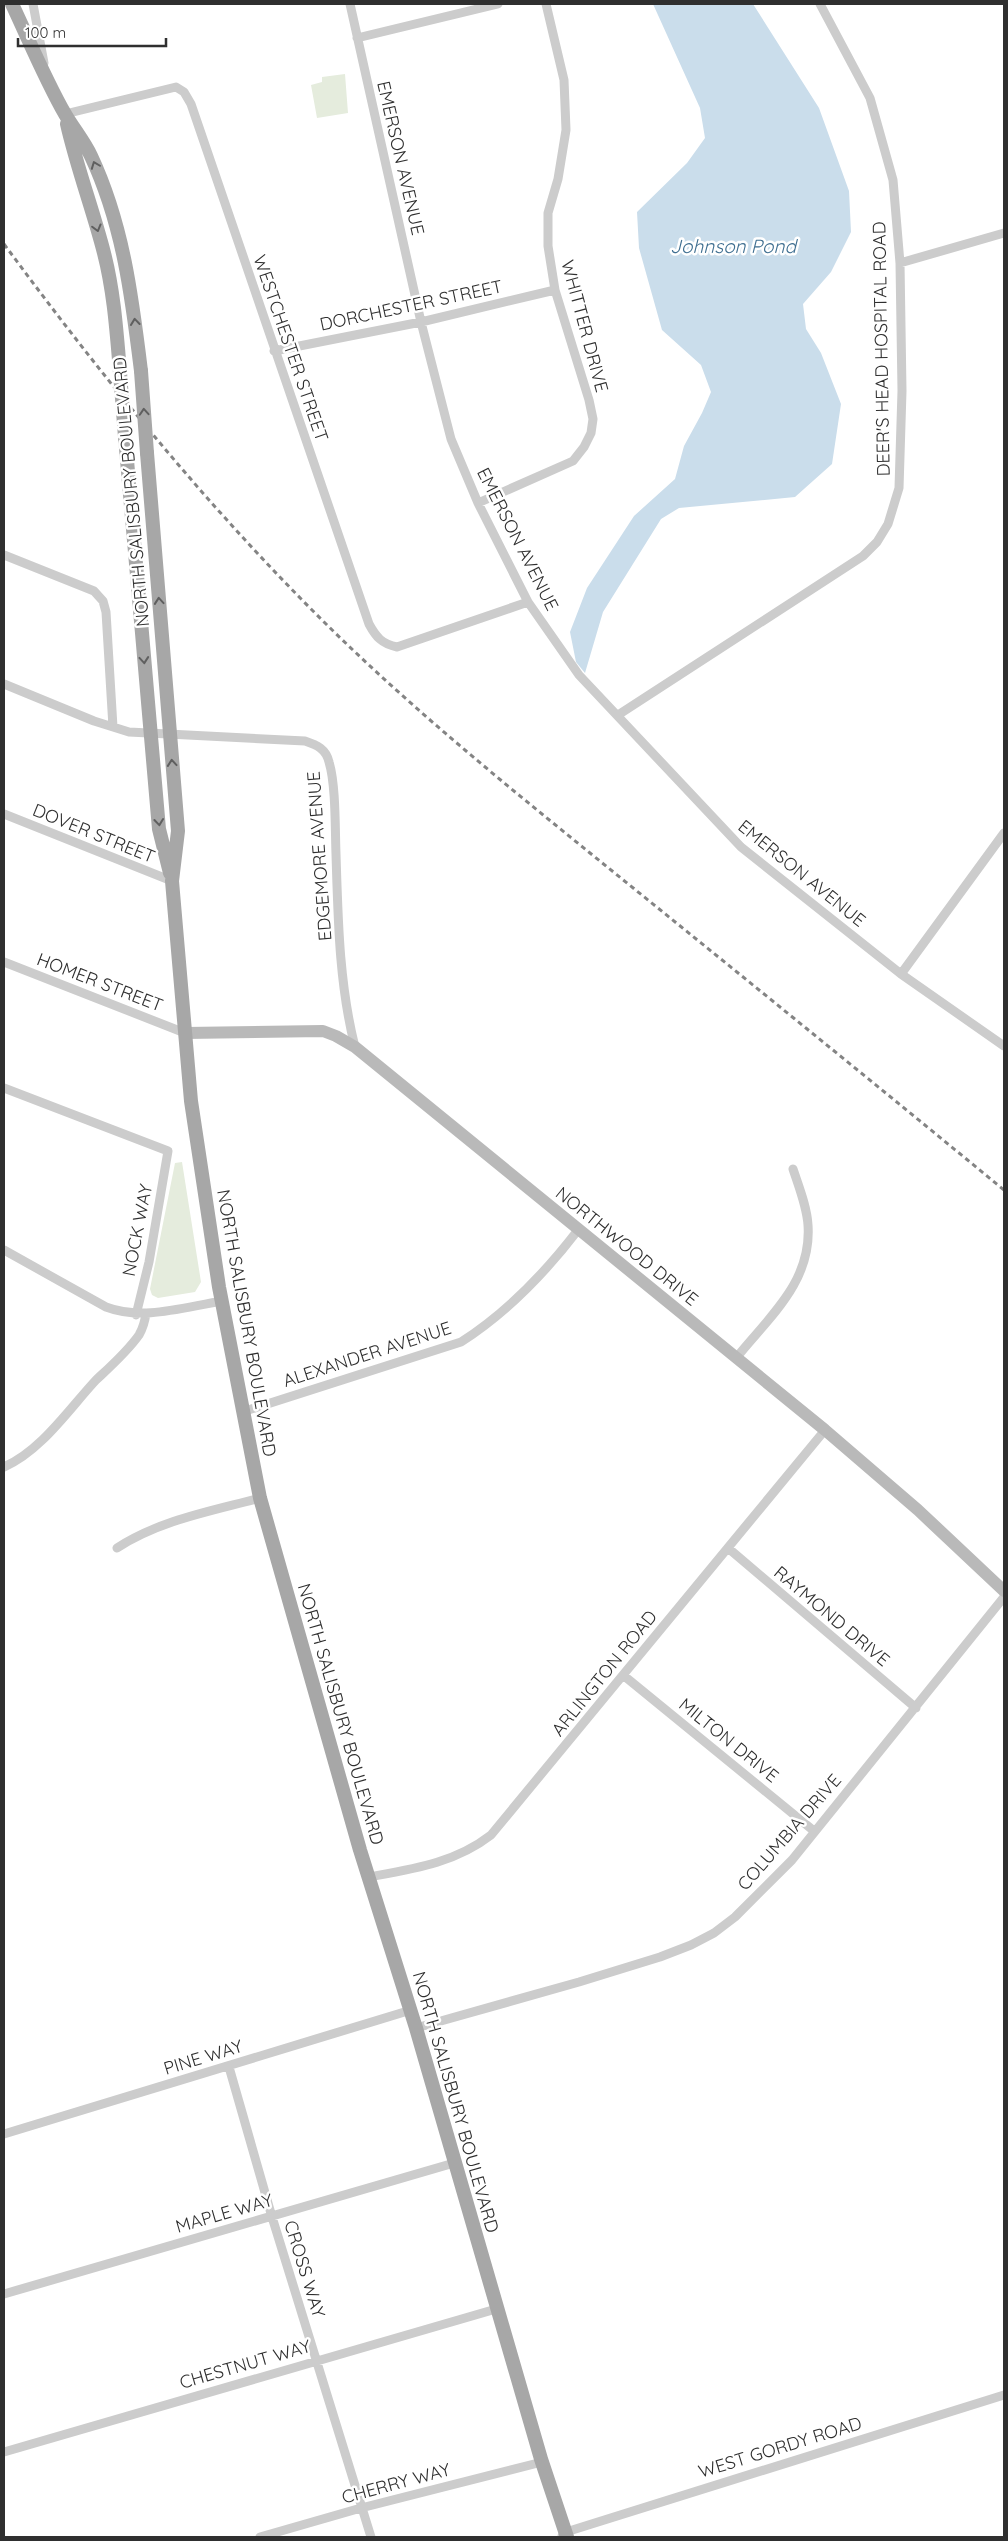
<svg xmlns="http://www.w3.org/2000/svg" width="1008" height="2541" font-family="Quicksand,sans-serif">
	<rect width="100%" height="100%" fill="#fff"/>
	<path fill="#e5ecdd" d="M345 74 348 113 317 118 311 85 322 82V77Z
		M182 1162 201 1282 195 1292 158 1298 152 1295 150 1289 175 1163Z"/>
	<path fill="#caddeb" d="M653 4H753L819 108 849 191 851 232 831 272 803 304 806 329 821 353 841 404 832 464 795 497 679 508 661 519 603 612 585 673 576 662 570 632 587 588 634 516 675 479 684 446 702 413 711 392 701 365 662 330 639 248 637 212 687 163 705 138 700 108Z"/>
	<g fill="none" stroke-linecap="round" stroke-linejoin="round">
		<path stroke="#ccc" stroke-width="9" d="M33 4 44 63
			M350 4 421 322 451 439 478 503 528 602 579 675 741 847 901 974 1004 1046
			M357 38 498 4
			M65 114 176 87 184 92 191 104 369 624C376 637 382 644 397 647L528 602
			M900 263 1004 233
			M274 351 421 322 555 290
			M478 503 573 461 584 447 591 433 593 419 589 400 555 290 548 246V213L558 179 566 130 564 80 546 4
			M4 555 94 591 103 601 106 612 113 727
			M4 684 94 721 129 732 305 741C317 745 326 749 329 762 336 785 335 829 336 854 338 918 339 984 355 1047
			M618 715 863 556 877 542 888 524 899 488 902 391 900 263 893 180 870 98 820 4
			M4 814 172 881
			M4 962 185 1033
			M901 974 1004 833
			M4 1088 168 1151 149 1262 136 1315
			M4 1250 106 1307C143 1321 184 1307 223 1301
			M737 1357C769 1317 812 1282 808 1225 807 1207 799 1187 793 1169
			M242 1412 461 1342C508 1312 545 1273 578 1230
			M4 1467C41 1451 69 1409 96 1380 111 1366 127 1352 139 1335 143 1328 145 1321 146 1313
			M117 1548C160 1520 212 1511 260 1498
			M728 1548 916 1708
			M623 1675 814 1831
			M369 1877C413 1869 455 1863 491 1835L825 1430
			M416 2028 579 1982 660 1957 691 1945 714 1933 735 1917 792 1860 1004 1597
			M229 2067 272 2217 371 2537
			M4 2134 411 2010
			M4 2294 454 2163
			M4 2452 496 2309
			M562 2536 566 2532 1004 2395
			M260 2537 361 2508 542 2462"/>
		<path stroke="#b9b9b9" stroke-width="12" d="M185 1033 323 1031 336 1036 355 1047 825 1430 918 1510 1004 1591"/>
		<path stroke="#a7a7a7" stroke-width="14" d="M12 4C29 40 45 79 65 114 73 128 84 141 91 156 123 224 132 297 141 371
			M67 124C77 168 93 210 104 253 113 288 116 324 119 360
			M125 437 159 829 170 873
			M147 453 178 831 172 881 191 1101 219 1287 260 1498 360 1850 416 2028 541 2459 567 2537"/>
		<path stroke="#848484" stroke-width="3" stroke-dasharray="5 4" stroke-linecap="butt" d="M4 244C100 374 202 500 317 615 414 712 521 797 627 883 753 985 879 1087 1004 1190"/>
		<path stroke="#a7a7a7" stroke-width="14" d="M119 360 125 437
			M141 371 147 453"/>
	</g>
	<defs><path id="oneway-chevron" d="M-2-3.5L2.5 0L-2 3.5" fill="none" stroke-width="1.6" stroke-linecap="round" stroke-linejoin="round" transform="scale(1.25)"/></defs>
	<g stroke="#5f5f5f">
		<use href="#oneway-chevron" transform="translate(95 165) rotate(-111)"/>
		<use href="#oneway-chevron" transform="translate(97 228) rotate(75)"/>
		<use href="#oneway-chevron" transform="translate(135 322) rotate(-96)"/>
		<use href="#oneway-chevron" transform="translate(144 412) rotate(-94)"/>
		<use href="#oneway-chevron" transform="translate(159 601) rotate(-95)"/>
		<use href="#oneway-chevron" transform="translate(144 660) rotate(85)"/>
		<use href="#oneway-chevron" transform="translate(172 763) rotate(-95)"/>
		<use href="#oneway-chevron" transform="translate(159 822) rotate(84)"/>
	</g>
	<g text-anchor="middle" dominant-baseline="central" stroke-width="5" stroke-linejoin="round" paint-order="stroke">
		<g font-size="18" fill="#2f2f2f" stroke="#fff">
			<text transform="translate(401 158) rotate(77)">EMERSON AVENUE</text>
			<text transform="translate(411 305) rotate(-12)">DORCHESTER STREET</text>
			<text transform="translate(585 326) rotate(75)">WHITTER DRIVE</text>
			<text transform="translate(291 348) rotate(71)">WESTCHESTER STREET</text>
			<text transform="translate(881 349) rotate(-91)">DEER'S HEAD HOSPITAL ROAD</text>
			<text transform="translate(131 492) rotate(-95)">NORTH SALISBURY BOULEVARD</text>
			<text transform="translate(518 539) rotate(63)">EMERSON AVENUE</text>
			<text transform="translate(94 833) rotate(22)">DOVER STREET</text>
			<text transform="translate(319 856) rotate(-94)">EDGEMORE AVENUE</text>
			<text transform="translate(802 873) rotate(39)">EMERSON AVENUE</text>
			<text transform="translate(100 982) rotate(21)">HOMER STREET</text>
			<text transform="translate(137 1230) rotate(-79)">NOCK WAY</text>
			<text transform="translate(627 1246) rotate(39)">NORTHWOOD DRIVE</text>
			<text transform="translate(247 1323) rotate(80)">NORTH SALISBURY BOULEVARD</text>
			<text transform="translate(367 1354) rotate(-18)">ALEXANDER AVENUE</text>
			<text transform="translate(832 1616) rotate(40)">RAYMOND DRIVE</text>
			<text transform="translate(604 1673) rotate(-51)">ARLINGTON ROAD</text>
			<text transform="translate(341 1714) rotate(74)">NORTH SALISBURY BOULEVARD</text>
			<text transform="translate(729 1740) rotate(39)">MILTON DRIVE</text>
			<text transform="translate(789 1832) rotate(-49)">COLUMBIA DRIVE</text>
			<text transform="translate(203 2057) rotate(-17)">PINE WAY</text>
			<text transform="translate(456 2102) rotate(74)">NORTH SALISBURY BOULEVARD</text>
			<text transform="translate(224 2213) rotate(-16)">MAPLE WAY</text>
			<text transform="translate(305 2269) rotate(73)">CROSS WAY</text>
			<text transform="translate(245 2364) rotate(-16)">CHESTNUT WAY</text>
			<text transform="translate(780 2447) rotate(-17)">WEST GORDY ROAD</text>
			<text transform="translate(396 2483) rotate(-15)">CHERRY WAY</text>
		</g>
		<g font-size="19" font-style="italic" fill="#3e6e90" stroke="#fff">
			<text x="733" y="246">Johnson Pond</text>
		</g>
	</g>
	<rect width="1008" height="2541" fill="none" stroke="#2f2f2f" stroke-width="10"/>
	<path d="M18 38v8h148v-8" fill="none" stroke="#2f2f2f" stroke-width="2.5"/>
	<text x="25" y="38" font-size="15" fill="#2f2f2f" stroke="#ffffff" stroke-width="4" paint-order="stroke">100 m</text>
</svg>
